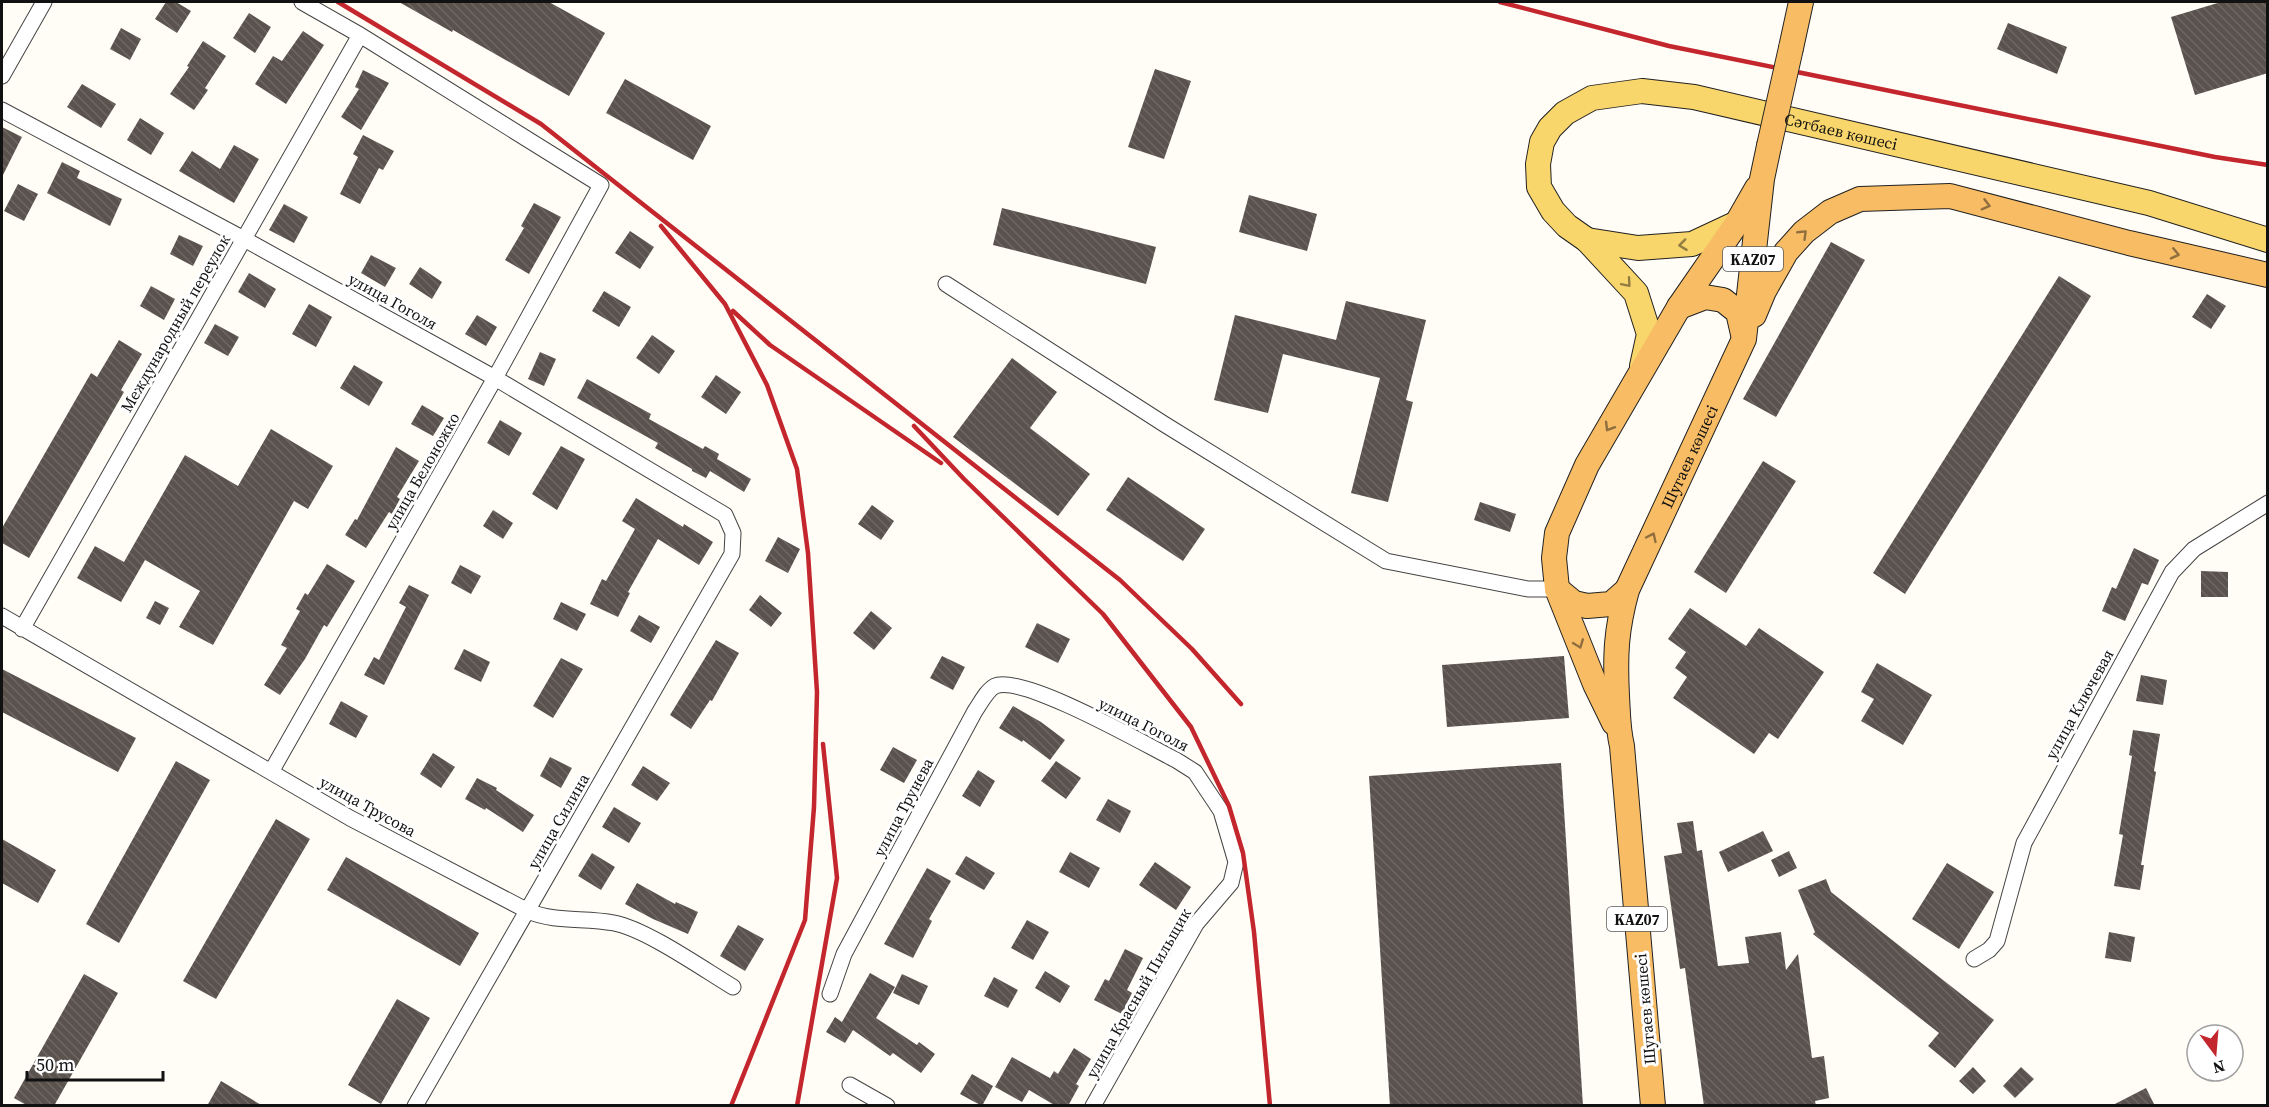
<svg xmlns="http://www.w3.org/2000/svg" width="2269" height="1107" font-family="'Source Serif 4',serif">
	<defs>
		<pattern id="building-back-hatch" width="6" height="6" patternUnits="userSpaceOnUse" patternTransform="scale(1.5)"><rect width="6" height="6" fill="#5a524d"/><path d="M-1 5l2 2M0 0l6 6M5-1l2 2" fill="none" stroke="#6d6662"/></pattern>
	</defs>
	<rect width="100%" height="100%" fill="#fffdf5"/>
	<path fill="url(#building-back-hatch)" d="M166 2H176L191 11 177 33 155 19Z
		M399 2H549L605 33 569 96 453 30 452 32Z
		M2221 2H2268V73L2195 95 2171 17Z
		M249 13 271 27 255 53 233 38Z
		M2008 23 2067 47 2057 74 1997 49Z
		M121 28 141 39 130 60 110 49Z
		M303 31 324 45 286 104 255 84 273 56 282 61Z
		M203 41 226 56 205 88 208 90 194 110 170 94 189 67 187 66Z
		M1155 69 1191 81 1164 159 1128 147Z
		M363 70 389 83 361 130 341 117 359 89 355 87Z
		M625 79 711 126 693 160 606 113Z
		M82 84 116 104 101 128 67 107Z
		M140 118 164 133 151 155 127 140Z
		M2 127 22 137 2 177Z
		M363 135 394 151 383 170 379 168 360 204 340 194 358 157 353 154Z
		M234 145 259 159 234 203 179 171 192 151 220 169Z
		M62 162 80 171 77 178 122 199 110 226 47 193Z
		M18 184 38 194 24 221 4 211Z
		M1249 195 1317 214 1307 251 1239 232Z
		M534 203 561 217 529 274 505 260 524 228 521 226Z
		M284 204 308 217 294 243 269 230Z
		M1002 208 1156 247 1146 284 993 245Z
		M630 231 654 247 640 269 615 253Z
		M179 235 203 246 193 266 170 254Z
		M1831 242 1865 260 1776 417 1743 399Z
		M371 255 396 268 385 287 361 273Z
		M420 267 442 282 432 299 409 284Z
		M249 273 276 289 265 308 238 292Z
		M2059 276 2091 296 1905 594 1873 573Z
		M151 286 175 299 164 320 140 306Z
		M604 291 631 307 619 327 592 311Z
		M2207 294 2226 306 2211 329 2192 317Z
		M1346 301 1426 320 1406 400 1413 402 1388 502 1351 493 1380 378 1283 354 1268 413 1214 400 1235 315 1336 340Z
		M309 304 332 317 316 347 292 334Z
		M477 315 497 327 486 346 465 334Z
		M215 324 239 337 228 356 204 343Z
		M652 335 675 351 659 374 636 358Z
		M119 340 142 354 121 390 124 392 29 558 2 543V528L91 373 97 377Z
		M540 352 556 359 544 386 528 379Z
		M1012 358 1057 392 1030 428 1090 474 1058 516 953 437Z
		M354 365 383 382 369 406 340 388Z
		M716 375 741 392 726 414 701 397Z
		M587 379 651 414 649 419 703 449 705 446 719 454 717 459 751 479 744 492 710 471 706 478 692 471V469L655 448 658 443 577 398Z
		M422 405 444 418 433 436 411 424Z
		M500 420 522 433 509 456 487 443Z
		M271 429 333 466 308 509 294 501 213 645 179 627 200 591 145 560 121 602 77 578 95 546 124 562 185 455 238 486Z
		M561 446 585 459 557 510 532 494Z
		M396 447 419 461 397 497 400 499 392 514 389 512 366 548 345 535 355 519 357 520Z
		M1763 461 1796 481 1726 593 1694 572Z
		M1128 477 1205 529 1183 561 1106 510Z
		M636 498 683 527 684 524 713 542 699 565 658 539 628 592 630 593 618 617 590 604 602 579 606 581 635 529 622 521Z
		M1480 502 1516 514 1510 532 1474 520Z
		M872 505 894 521 881 540 858 524Z
		M493 510 513 523 503 539 483 526Z
		M778 537 800 549 788 573 765 561Z
		M2134 548 2159 560 2148 585 2142 583 2125 621 2102 611 2112 587 2116 589Z
		M327 564 355 581 327 627 324 625 305 659 280 695 264 685 287 648 281 645 300 611 296 609 305 593 308 595Z
		M460 565 481 576 471 594 451 583Z
		M2201 571 2228 572V597H2201Z
		M409 585 429 595 384 685 364 675 374 657 379 660 406 607 399 603Z
		M760 595 782 613 771 627 749 610Z
		M155 601 169 608 160 625 146 618Z
		M561 602 586 614 577 631 553 619Z
		M1690 608 1746 646 1759 628 1824 672 1778 739 1769 733 1754 754 1673 698 1687 677 1675 668 1686 652 1668 639Z
		M871 611 892 628 874 650 853 633Z
		M639 615 660 627 651 643 630 631Z
		M1037 623 1070 639 1058 663 1025 647Z
		M716 640 739 653 712 701 710 700 691 729 670 715Z
		M464 649 490 662 481 682 454 669Z
		M942 656 965 667 953 690 930 678Z
		M1564 656 1569 718 1447 727 1442 665Z
		M561 658 583 669 553 718 533 706Z
		M1877 663 1932 695 1903 745 1861 721 1874 699 1861 692Z
		M2 669 136 738 118 772 2 712Z
		M2141 675 2167 680 2163 705 2136 701Z
		M341 701 368 716 356 738 329 724Z
		M1013 706 1041 722 1065 740 1050 760 1023 740 1022 742 999 728Z
		M2133 730 2160 734 2154 771 2156 772 2141 865H2144L2140 890 2114 886 2123 835 2119 834 2132 756 2129 755Z
		M893 747 917 760 904 783 880 770Z
		M433 753 455 767 441 788 420 774Z
		M550 757 572 768 561 788 540 776Z
		M176 761 210 780 119 943 86 924Z
		M1056 761 1081 778 1066 799 1041 781Z
		M1561 763 1583 1106H1390L1369 776Z
		M643 766 670 783 657 801 631 785Z
		M978 770 995 781 980 807 962 796Z
		M477 778 497 788 496 790 534 815 523 832 486 808 485 810 465 799Z
		M1108 799 1131 811 1120 833 1096 820Z
		M614 807 641 823 629 843 602 827Z
		M276 819 310 839 216 999 183 981Z
		M1693 821 1697 851 1702 850 1718 966 1749 963 1745 937 1781 932 1786 970 1798 954 1812 1058 1824 1056 1829 1098 1815 1101 1816 1106H1704L1685 968 1680 969 1664 856 1682 853 1677 823Z
		M1763 831 1773 851 1728 872 1719 852Z
		M2 839 56 870 38 903 2 883Z
		M1789 851 1797 868 1779 877 1771 860Z
		M1070 852 1100 868 1089 888 1059 872Z
		M592 853 615 867 601 890 578 876Z
		M966 856 995 873 984 890 955 874Z
		M346 857 479 933 460 966 327 890Z
		M1155 862 1191 887 1176 910 1139 885Z
		M1947 863 1994 892 1959 949 1912 919Z
		M927 868 951 881 929 919 932 921 913 958 884 944Z
		M1826 879 1831 892 1994 1020 1955 1068 1928 1046 1939 1033 1813 934 1815 932 1798 890Z
		M637 883 675 904 676 902 698 912 688 934 653 919 625 904Z
		M1027 920 1049 932 1033 960 1011 948Z
		M738 925 764 939 745 971 720 956Z
		M2109 932 2135 937 2131 962 2105 958Z
		M1125 949 1143 958 1127 990 1132 993 1122 1014 1094 1000 1105 979 1109 981Z
		M1045 971 1070 986 1060 1003 1035 988Z
		M870 973 895 987 876 1018 917 1045 919 1042 935 1054 921 1073 893 1053 890 1056 853 1030 845 1043 826 1032 835 1017 842 1022Z
		M84 974 118 993 54 1106H28L14 1098Z
		M902 974 928 986 919 1005 893 993Z
		M994 977 1018 990 1008 1008 984 996Z
		M397 999 430 1018 381 1104 348 1085Z
		M1074 1048 1091 1059 1076 1084 1079 1086 1068 1106H1056L1029 1090 1022 1102 995 1087 1012 1057 1050 1078 1054 1071 1058 1074Z
		M1973 1067 1986 1081 1973 1094 1959 1081Z
		M2021 1067 2034 1079 2015 1098 2003 1086Z
		M972 1074 993 1086 982 1106 960 1094Z
		M221 1081 263 1106H207Z
		M2146 1088 2155 1106H2111Z"/>
	<g fill="none" stroke-linecap="round" stroke-linejoin="round">
		<g stroke="#444" stroke-width="17">
			<path id="minor" d="M2 76 44 2
				M2 110 244 239 495 378 725 515 733 533 732 554 415 1106
				M946 284 1164 424 1386 561 1528 589H1557
				M2 616 350 818 528 911C556 923 585 917 614 923 646 929 703 969 733 987
				M22 629 360 35
				M271 772 495 378 601 185 360 35 302 2
				M1974 959 1989 950 1997 941 2024 843 2172 572 2194 549 2268 503
				M830 994 844 954 975 711C980 704 987 690 995 686 1023 674 1146 745 1176 760L1195 772 1221 811 1236 862 1231 883 1196 924 1093 1106
				M850 1085 887 1106"/>
		</g>
		<g stroke="#222" stroke-width="26">
			<g id="primary">
				<path d="M1587 240 1638 248 1692 244 1737 223"/>
				<path id="s1" d="M1642 366 1649 334 1636 293 1587 240 1567 226 1553 211 1539 187 1538 164 1542 142 1550 128 1565 113 1592 98 1642 91 1694 97 2149 203 2268 240"/>
			</g>
		</g>
		<g stroke="#222" stroke-width="26">
			<g id="trunk">
				<path d="M1791 48 1801 2"/>
				<path d="M1679 307 1705 297 1723 300 1738 312 1743 334"/>
				<path d="M1754 315 1764 291 1786 252 1804 232 1830 212 1860 199 1950 196 2129 243 2268 275"/>
				<path d="M1557 589 1574 603 1587 606 1611 604 1627 590"/>
				<path d="M1614 723 1595 684 1557 589 1554 558 1557 533 1587 465 1679 307 1737 223 1757 188"/>
				<path id="s2" d="M1653 1106 1622 746C1618 730 1618 713 1617 696 1615 655 1616 630 1627 590L1744 339 1762 179 1769 146"/>
			</g>
		</g>
		<use href="#minor" stroke="#fff" stroke-width="15"/>
		<use href="#primary" stroke="#f9d66b" stroke-width="24"/>
		<use href="#trunk" stroke="#f7bc64" stroke-width="24"/>
		<path stroke="#c4262e" stroke-width="4.5" d="M338 2 541 124 1120 580 1192 649 1241 704
			M1500 2 1669 46 2215 157 2268 165
			M661 226 725 304 767 385 797 469 808 553 817 692 814 807 805 920 731 1106
			M733 311 770 345 941 463
			M914 426 964 479 1103 614 1191 727 1229 806 1243 853 1254 932 1270 1106
			M797 1106 837 878 823 744"/>
		<g stroke="#222" stroke-width="26" stroke-linecap="butt">
			<path id="trunk-bridge" d="M1769 146 1791 48"/>
		</g>
		<use href="#trunk-bridge" stroke="#f7bc64" stroke-width="24"/>
	</g>
	<defs><path id="oneway-chevron" d="M-2-3.5L2.5 0L-2 3.5" fill="none" stroke-width="1.6" stroke-linecap="round" stroke-linejoin="round" transform="scale(1.5)"/></defs>
	<g stroke="#906f3f">
		<use href="#oneway-chevron" transform="translate(1986 205) rotate(15)"/>
		<use href="#oneway-chevron" transform="translate(1803 234) rotate(-44)"/>
		<use href="#oneway-chevron" transform="translate(2175 254) rotate(13)"/>
		<use href="#oneway-chevron" transform="translate(1609 427) rotate(121)"/>
		<use href="#oneway-chevron" transform="translate(1652 537) rotate(-65)"/>
		<use href="#oneway-chevron" transform="translate(1579 644) rotate(69)"/>
	</g>
	<g stroke="#917d42">
		<use href="#oneway-chevron" transform="translate(1683 245) rotate(173)"/>
		<use href="#oneway-chevron" transform="translate(1627 283) rotate(49)"/>
	</g>
	<g text-anchor="middle" dominant-baseline="central" stroke-width="6" stroke-linejoin="round" paint-order="stroke">
		<g fill="#fff" stroke="#585858" stroke-width="1.5">
			<rect x="1723" y="247" width="60" height="24" rx="4.5"/>
			<rect x="1607" y="907" width="60" height="24" rx="4.5"/>
		</g>
		<g font-size="15" font-weight="bold" fill="#111">
			<text x="1753" y="259">KAZ07</text>
			<text x="1637" y="919">KAZ07</text>
		</g>
		<g font-size="16" fill="#111" stroke="#fff">
			<text stroke="none"><textPath href="#s1" startOffset="588">Сәтбаев көшесі</textPath></text>
			<text transform="translate(393 301) rotate(29)">улица Гоголя</text>
			<text transform="translate(175 323) rotate(-60)">Международный переулок</text>
			<text stroke="none"><textPath href="#s2" startOffset="666">Шугаев көшесі</textPath></text>
			<text transform="translate(422 471) rotate(-60)">улица Белоножко</text>
			<text transform="translate(2079 704) rotate(-61)">улица Ключевая</text>
			<text transform="translate(1144 724) rotate(27)">улица Гоголя</text>
			<text transform="translate(368 806) rotate(29)">улица Трусова</text>
			<text transform="translate(903 807) rotate(-62)">улица Трунева</text>
			<text transform="translate(558 821) rotate(-60)">улица Силина</text>
			<text transform="translate(1138 993) rotate(-60)">улица Красный Пильщик</text>
			<text transform="translate(1645 1009) rotate(-95)">Шугаев көшесі</text>
		</g>
	</g>
	<rect width="2269" height="1107" fill="none" stroke="#111111" stroke-width="6"/>
	<g transform="translate(2215 1053) rotate(164)"><circle r="28" fill="#ffffff" stroke="#a0a0a0" stroke-width="1.5"/>
	<path d="M0-4.5L10 22L0 15L-10 22Z" fill="#c4262e"/>
	<text y="-9" font-size="16" font-weight="bold" text-anchor="middle" fill="#111111">N</text>
	</g>
	<path d="M27 1071v9h136v-9" fill="none" stroke="#111111" stroke-width="3"/>
	<text x="36" y="1071" font-size="18" fill="#111111" stroke="#ffffff" stroke-width="4.5" paint-order="stroke">50 m</text>
</svg>
